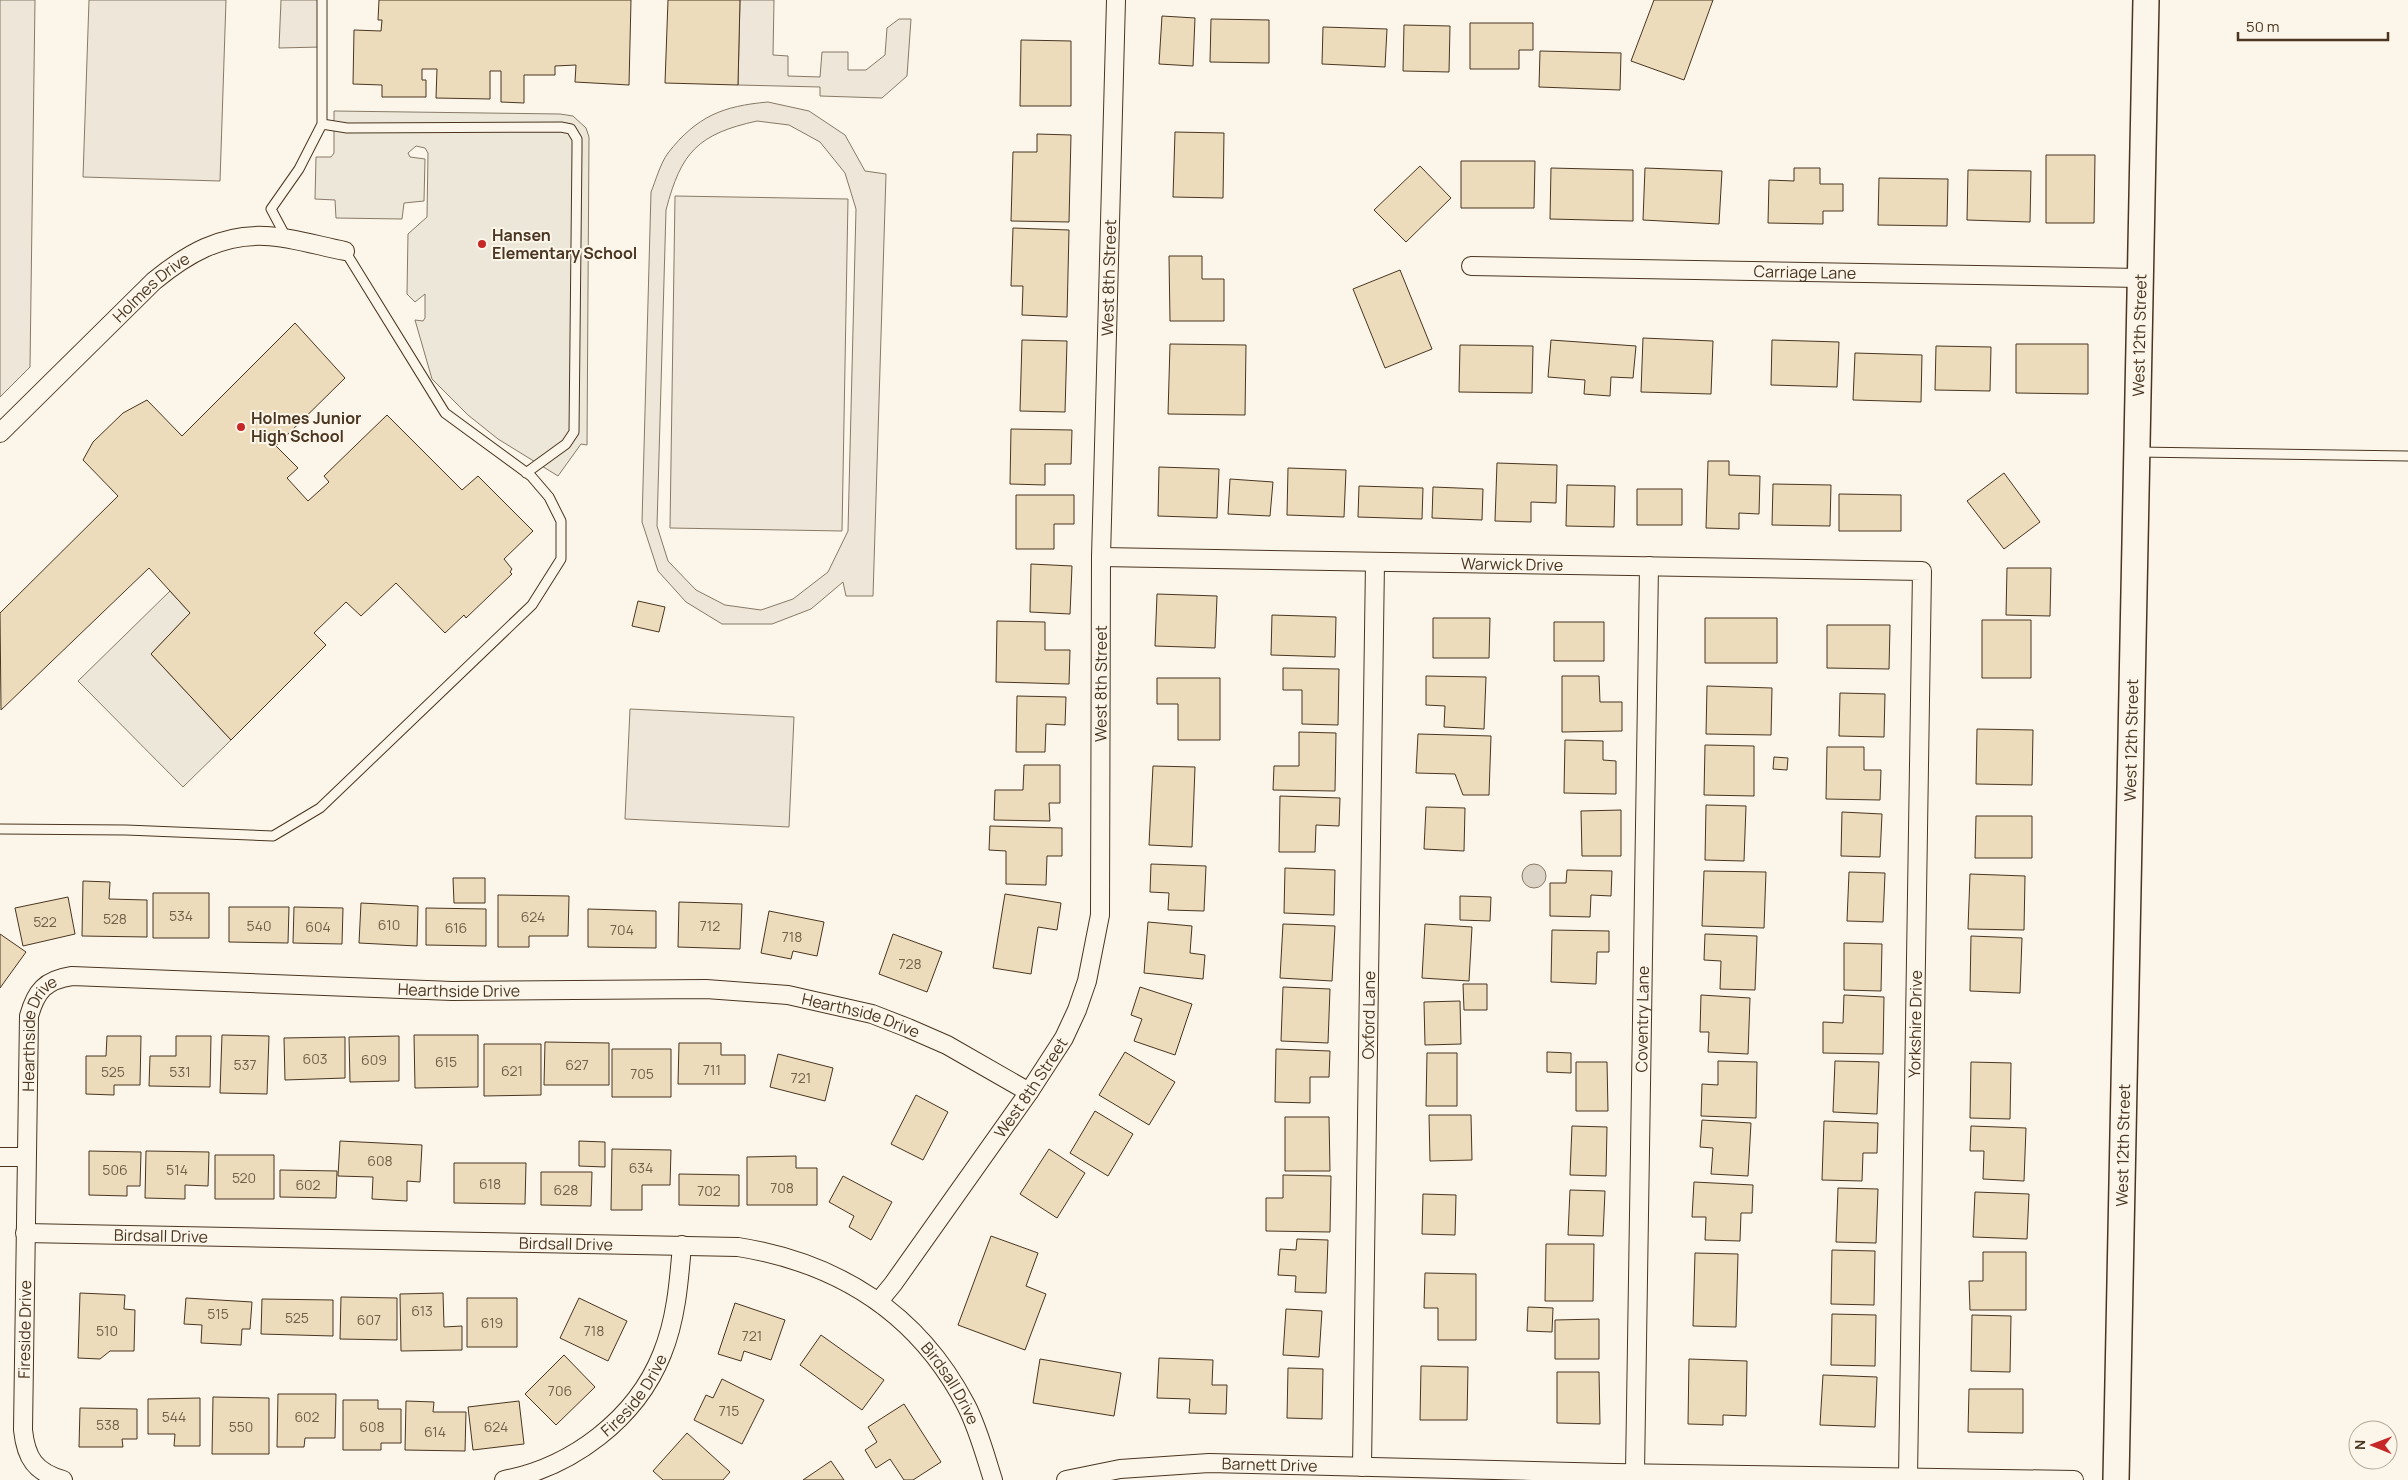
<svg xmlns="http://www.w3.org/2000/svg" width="2408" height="1480" font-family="Manrope,sans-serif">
	<rect width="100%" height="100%" fill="#fbf6e9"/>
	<path fill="#ede6d9" stroke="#887966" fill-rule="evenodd" d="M0 0H35L30 367 0 397Z
		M89 0H226L220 181 83 177Z
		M281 0H321V47L279 48Z
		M740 0H774L773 55 788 56V76L820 77 822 52H848V70H866L885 55 887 28 899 19H911L907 76 882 98 820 96V87L738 85Z
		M768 102 809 111 845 135 865 171 886 174 873 596H846L843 582 811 609 772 624H722L686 602 658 571 642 522 651 192C656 180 660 164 668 153 697 116 723 106 768 102ZM757 121 789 125 820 142 845 173 856 209 848 531 828 572 793 599 761 610 725 605 696 590 668 561 657 526 666 210C681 152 698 134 757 121Z
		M675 196 848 199 842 531 670 528Z
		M630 709 794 717 789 827 625 819Z"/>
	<path fill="#ede7d9" stroke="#887966" d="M334 111 560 114 573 116 586 128 589 137 587 445 581 444 558 476 498 439 468 415 432 379 415 320 423 321 425 318V294L415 302 407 294 408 234 427 217 428 153 425 148 416 146 408 153 410 157 425 159 424 201 404 203 402 219 336 218 335 200 315 199 316 157H331L334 153Z
		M170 591 190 613 151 654 231 740 183 787 78 681Z"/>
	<path fill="#dcd4c6" stroke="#887966" d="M1522 876a12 12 0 1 1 24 0a12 12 0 1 1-24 0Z"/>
	<path fill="#ecdcbc" stroke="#4a3520" d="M379 0H631L629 85 575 82 576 65 555 66V75H524V103L501 102V71H490V99L436 98 437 69H422V80H426V97H382V85L353 84 354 30 381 31 382 20H378Z
		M668 0H740L738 85 665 83Z
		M1654 0H1713L1684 80 1631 61Z
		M1162 16 1195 18 1193 66 1159 64Z
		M1211 19 1269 20V63L1210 62Z
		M1470 23H1533V50H1519V69H1470Z
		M1404 25 1450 26 1449 72 1403 71Z
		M1323 27 1387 29 1385 67 1322 64Z
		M1021 40 1071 41V106H1020Z
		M1540 51 1621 53 1620 90 1539 87Z
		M1175 132 1224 133 1223 198 1173 197Z
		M1037 134 1071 135 1069 222 1011 221 1013 152H1037Z
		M2046 155H2095L2094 223H2046Z
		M1461 161H1535L1534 208H1461Z
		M1420 166 1451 198 1406 242 1374 210Z
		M1551 168 1633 170V221L1550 219Z
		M1645 168 1722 171 1719 224 1643 220Z
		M1794 168H1820V184H1843V211H1823V224L1768 223 1769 180 1794 181Z
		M1968 170 2031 171 2030 222 1967 220Z
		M1879 178 1948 179 1947 226 1878 225Z
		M1013 228 1069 230 1067 317 1022 315 1023 286H1011Z
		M1169 256H1202V279H1224V321H1170Z
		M1400 270 1432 349 1385 368 1353 289Z
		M295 323 345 378 276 446 298 468 287 478 308 501 329 482 324 476 387 415 462 490 478 476 533 531 504 559 512 569 510 572 512 574 466 618 464 615 445 633 396 583 361 616 346 602 314 633 326 645 231 740 151 654 190 613 149 568 1 710 0 613 118 496 83 460 93 442 123 413 147 400 182 436Z
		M1643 338 1713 341 1711 394 1641 392Z
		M1022 340 1067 341 1065 412 1020 411Z
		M1551 340 1636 346 1633 378 1611 377 1610 396 1584 394 1585 380 1548 377Z
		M1772 340 1839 342 1837 387 1771 385Z
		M1170 344 1246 345 1245 415 1168 414Z
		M2016 344H2088V394L2016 393Z
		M1460 345 1533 346 1532 393 1459 392Z
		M1936 346 1991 347 1990 391 1935 390Z
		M1855 353 1922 355 1921 402 1853 400Z
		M1011 429 1072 430 1071 464H1045V485L1010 484Z
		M1708 461H1729V475L1760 476 1759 514 1739 513V529L1706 528Z
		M1497 463 1557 465 1556 503 1531 502V522L1495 521Z
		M1159 467 1219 469 1217 518 1158 516Z
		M1288 468 1346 470 1344 517 1287 515Z
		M2004 473 2040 522 2004 549 1967 501Z
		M1230 479 1273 482 1270 516 1228 514Z
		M1773 484 1831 485 1830 526 1772 525Z
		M1567 485 1615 486 1614 527 1566 526Z
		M1359 486 1423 488 1422 519 1358 517Z
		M1433 487 1483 489 1482 520 1432 518Z
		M1637 489H1682V525H1637Z
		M1839 494 1901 495V531H1839Z
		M1016 495H1074V524H1054V549H1016Z
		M1031 564 1072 566 1070 614 1030 612Z
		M2007 568H2051L2050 616 2006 615Z
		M1157 594 1217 596 1215 648 1155 646Z
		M638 601 665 607 659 632 632 626Z
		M1272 615 1336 617 1335 657 1271 655Z
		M1433 618H1490L1489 658H1433Z
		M1705 618H1777V663H1705Z
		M1982 620H2031V678H1982Z
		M997 621 1045 622V650H1070L1069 684 996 682Z
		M1554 622H1604V661H1554Z
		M1827 625H1890L1889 669 1827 668Z
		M1283 668 1339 669 1338 725 1302 724V690H1283Z
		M1426 676 1486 677 1484 729 1444 727 1445 706 1426 705Z
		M1562 676H1599L1600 702H1622V731L1562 732Z
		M1157 678H1220V740H1178V704H1157Z
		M1707 686 1772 688 1771 735 1706 734Z
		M1840 693 1885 694 1884 737 1839 736Z
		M1017 696 1066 697 1065 725 1046 724 1045 752H1016Z
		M1977 729 2033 730 2032 785 1976 784Z
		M1299 732 1336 733 1335 791 1273 790 1274 766H1299Z
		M1418 734 1491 736 1489 795H1463L1455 774 1416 773Z
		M1565 740 1603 741V760L1616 761V794L1564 793Z
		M1705 745 1754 746V796L1704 795Z
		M1827 747H1864V770H1881L1880 800 1826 799Z
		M1774 757 1788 758 1787 770 1773 769Z
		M1024 765H1060V803H1049L1050 821 994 820 995 790H1023Z
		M1153 766 1195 767 1192 847 1149 845Z
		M1280 796 1340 798 1339 826 1316 825 1315 852H1279Z
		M1706 805 1746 806 1744 861 1705 860Z
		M1426 807 1465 808 1464 851 1424 849Z
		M1621 810V856H1582L1581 811Z
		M1842 812 1882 814 1880 857 1841 856Z
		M1976 816H2032V858H1975Z
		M990 826 1062 828V856H1047L1046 885 1006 884V851L989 850Z
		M1151 864 1206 866 1204 911 1168 910 1169 893 1150 892Z
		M1285 868 1335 870 1334 915 1284 913Z
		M1567 870 1612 871 1611 896 1591 895 1590 917 1550 916V883H1566Z
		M1704 871 1766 872 1764 928 1702 926Z
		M1849 872 1885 873 1883 922 1847 921Z
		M1970 874 2025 876 2024 930 1968 929Z
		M453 878H485V903H454Z
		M83 881 110 882 109 899 147 900V937L82 936Z
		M153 893H209V938H153Z
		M1005 894 1061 903 1057 930 1038 927 1031 974 993 968Z
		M498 895 569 896 568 936H529V947H498Z
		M1460 896 1491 897 1490 921 1460 920Z
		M68 897 75 934 23 946 15 908Z
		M679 902 742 904 740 949 678 947Z
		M361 903 418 906 417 946 359 943Z
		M229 907H289L288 943 229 942Z
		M294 907 343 908 342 944 293 943Z
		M426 908 486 909V946L426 945Z
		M588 909 656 911V948L588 947Z
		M769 911 824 922 817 956 793 951 791 959 761 953Z
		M1148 922 1192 926 1190 953 1205 955 1203 979 1144 973Z
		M1283 924 1335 926 1332 981 1280 978Z
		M1425 924 1472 927 1469 981 1422 978Z
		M1552 930 1609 931V952H1597L1596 984 1551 982Z
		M0 934 26 952 0 988Z
		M893 934 942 952 927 992 879 974Z
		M1705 934 1757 936 1755 990 1720 989 1721 961 1704 960Z
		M1971 936 2022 938 2020 993 1970 991Z
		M1844 943 1882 944 1881 991 1844 990Z
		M1463 984H1487V1010H1464Z
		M1140 987 1192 1004 1175 1055 1134 1041 1142 1019 1131 1015Z
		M1283 987 1330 989 1328 1043 1281 1041Z
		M1701 995 1750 998 1748 1054 1708 1052 1709 1032H1700Z
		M1844 995 1884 997 1883 1054 1823 1053V1022L1843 1023Z
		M1460 1001 1461 1044 1425 1045 1424 1002Z
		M222 1035 269 1036 267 1094 220 1093Z
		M414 1035H478V1087L415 1088Z
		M107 1036H141L140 1085H114V1095L86 1094V1056H106Z
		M176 1036H211L210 1087 149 1086 150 1056H176Z
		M399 1036V1081L350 1082 349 1037Z
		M345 1037V1078L285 1080 284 1038Z
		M545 1042 609 1043V1085H544Z
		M679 1043H721V1055H745V1084H678Z
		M484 1044H541V1095L484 1096Z
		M612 1049H671V1097H612Z
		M1276 1049 1330 1051 1329 1077H1310V1103L1275 1102Z
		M1125 1052 1175 1082 1149 1125 1099 1095Z
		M1547 1052 1571 1053V1073L1547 1072Z
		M1427 1053H1457V1106H1426Z
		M778 1054 833 1068 825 1101 770 1087Z
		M1718 1061 1757 1062 1756 1118 1701 1116 1702 1084 1718 1085Z
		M1835 1061 1879 1062 1877 1114 1833 1112Z
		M1576 1062H1607L1608 1111H1576Z
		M1971 1062 2011 1063 2010 1119 1970 1118Z
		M916 1095 948 1112 923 1160 891 1144Z
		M1095 1111 1133 1134 1108 1176 1070 1153Z
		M1429 1115H1471L1472 1160 1430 1161Z
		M1285 1117H1329L1330 1171H1285Z
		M1702 1120 1751 1123 1748 1176 1711 1174 1713 1148 1700 1147Z
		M1824 1121 1878 1123 1877 1153H1863L1862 1181 1822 1180Z
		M1572 1126 1607 1127 1606 1176 1570 1175Z
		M1971 1126 2026 1128 2024 1181 1983 1179 1984 1151H1970Z
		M340 1141 422 1145 420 1182 407 1181V1201L372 1199 373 1177 338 1176Z
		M579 1141 605 1142V1167L579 1166Z
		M612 1149 671 1150 670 1185H642V1210H611Z
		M1049 1149 1085 1173 1057 1218 1020 1194Z
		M89 1151 141 1152 140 1186H127V1196L89 1195Z
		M146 1151 209 1152 208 1186 185 1185V1199L145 1198Z
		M215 1155H274V1199H215Z
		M796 1156V1168H817V1205H747V1157Z
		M454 1163H526L525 1204 454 1203Z
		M280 1170 337 1171 336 1198 280 1197Z
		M541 1172H592L591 1206 541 1205Z
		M679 1174 739 1175V1206L679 1205Z
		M1283 1175 1331 1176 1330 1232 1266 1231V1198H1283Z
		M843 1176 892 1202 871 1240 849 1227 854 1216 829 1202Z
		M1694 1182 1753 1185 1752 1213H1741L1740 1241 1705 1240 1706 1217H1692Z
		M1838 1188 1878 1189 1876 1243 1836 1242Z
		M1570 1190 1605 1191 1603 1236 1568 1235Z
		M1975 1192 2029 1194 2027 1239 1973 1237Z
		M1423 1194 1456 1195 1455 1235 1422 1234Z
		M991 1236 1038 1253 1026 1286 1046 1294 1025 1350 958 1325Z
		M1297 1239 1328 1240 1326 1293 1295 1292 1296 1276 1278 1275 1280 1249 1296 1250Z
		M1546 1244H1594L1593 1301H1545Z
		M1832 1250 1875 1251 1874 1305 1831 1304Z
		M1983 1252H2026V1310H1970L1969 1281H1983Z
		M1695 1253 1738 1254 1736 1327 1693 1326Z
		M1425 1273 1476 1274V1340H1438V1308H1424Z
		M80 1293 125 1295 124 1309 135 1310 134 1351H110L100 1359 78 1358Z
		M443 1293 444 1327 462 1326V1350L401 1351 400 1294Z
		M341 1297 397 1298V1340L340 1339Z
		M186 1298 252 1302 250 1329H242L241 1345 201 1343 202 1325 184 1324Z
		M467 1298H517V1347H467Z
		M579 1298 627 1321 608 1361 560 1338Z
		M262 1299 333 1300V1336L261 1334Z
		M735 1303 785 1320 771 1360 744 1351 741 1361 718 1354Z
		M1528 1307 1553 1308 1552 1332 1527 1331Z
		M1286 1309 1322 1311 1319 1357 1283 1355Z
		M1832 1314 1876 1315 1875 1366 1831 1365Z
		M1972 1315 2011 1316 2010 1372 1971 1371Z
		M1599 1319V1359H1555V1320Z
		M821 1335 884 1380 862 1410 800 1365Z
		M564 1355 595 1387 556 1425 525 1394Z
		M1159 1358 1213 1360 1212 1385H1227L1226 1414 1189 1413 1190 1399 1157 1398Z
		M1040 1359 1121 1373 1114 1416 1033 1403Z
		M1689 1359 1747 1361 1746 1416 1723 1415V1425L1688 1424Z
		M1421 1366 1468 1367 1467 1420H1420Z
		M1288 1368 1323 1369 1322 1419 1287 1418Z
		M1557 1372H1599L1600 1424 1557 1423Z
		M1823 1375 1877 1377 1875 1427 1820 1425Z
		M722 1379 764 1400 742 1444 694 1420 706 1395 713 1398Z
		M1969 1389H2023V1433L1968 1432Z
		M278 1394H336L335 1438H305L304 1447H277Z
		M213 1397 269 1398V1454H212Z
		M200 1398V1446H174L175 1434H148V1399Z
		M343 1400H378V1409H401V1443H381V1450H343Z
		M406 1401 434 1402 433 1412H466L465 1451 405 1450Z
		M519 1401 524 1444 473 1450 468 1407Z
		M904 1404 941 1462 913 1480H904L890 1459 876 1468 865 1450 877 1442 868 1427Z
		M80 1408 137 1409V1439H122L123 1447H79Z
		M687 1433 730 1472 723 1480H663L653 1471Z
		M831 1461 844 1480H803Z"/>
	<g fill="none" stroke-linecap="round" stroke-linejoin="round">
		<g stroke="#4a3520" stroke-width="11">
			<path id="lane" d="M322 124V0
				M287 239 271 209 299 169 322 124 347 128 561 127 571 129 577 139V149L574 432 566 444 526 473
				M2137 452 2408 456
				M0 829 126 830 273 836 320 808 532 605 561 559V521L549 497 531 476 445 413 345 251"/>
		</g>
		<g stroke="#4a3520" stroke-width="20">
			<g id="street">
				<path id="s1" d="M1471 266 2139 278"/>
				<path id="s2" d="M0 433 154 281C187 254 221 234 265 236 291 237 319 246 345 251"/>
				<path id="s3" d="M1101 557 1922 571 1908 1477"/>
				<path d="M0 1157H25"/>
				<path id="s4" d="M25 1233 738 1247C838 1263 918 1313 966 1405 978 1428 985 1455 993 1480"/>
				<path id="s5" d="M879 1301 893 1284 1029 1092 1064 1038 1077 1010 1087 981 1100 915 1101 557 1116 0"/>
				<path id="s6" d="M1362 1467 1375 562"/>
				<path id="s7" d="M1635 1473 1649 566"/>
				<path id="s8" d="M63 1480C35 1472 26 1458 23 1430L29 1016C36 991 45 980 72 976L452 991 706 989 788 995 872 1014 908 1028 947 1045 1029 1092"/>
				<path id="s9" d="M504 1480C572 1467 636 1419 662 1354 676 1320 679 1282 682 1245"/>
				<path id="s10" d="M1066 1480 1120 1469 1209 1463 1614 1473 2074 1480"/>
			</g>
		</g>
		<g stroke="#4a3520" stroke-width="28">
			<g id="secondary">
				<path id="s11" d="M2116 1480 2146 0"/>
			</g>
		</g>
		<use href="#lane" stroke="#fbf6e9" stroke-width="9"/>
		<use href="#street" stroke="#fbf6e9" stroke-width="18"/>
		<use href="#secondary" stroke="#fbf6e9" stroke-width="25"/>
	</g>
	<g fill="#c62828" stroke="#fbf6e9" stroke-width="2">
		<circle cx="482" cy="244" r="5"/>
		<circle cx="241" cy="427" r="5"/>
	</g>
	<g text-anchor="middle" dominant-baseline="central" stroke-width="4" stroke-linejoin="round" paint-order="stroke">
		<g font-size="14" fill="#725f47">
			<text x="181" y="915">534</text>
			<text x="533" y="916">624</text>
			<text x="115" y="918">528</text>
			<text x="45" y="921">522</text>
			<text x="389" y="924">610</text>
			<text x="259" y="925">540</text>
			<text x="710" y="925">712</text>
			<text x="318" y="926">604</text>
			<text x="456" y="927">616</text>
			<text x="622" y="929">704</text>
			<text x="792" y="936">718</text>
			<text x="910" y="963">728</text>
			<text x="315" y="1058">603</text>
			<text x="374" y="1059">609</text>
			<text x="446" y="1061">615</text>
			<text x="245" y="1064">537</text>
			<text x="577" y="1064">627</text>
			<text x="712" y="1069">711</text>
			<text x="512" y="1070">621</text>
			<text x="113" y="1071">525</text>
			<text x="180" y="1071">531</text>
			<text x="642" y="1073">705</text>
			<text x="801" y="1077">721</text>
			<text x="380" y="1160">608</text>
			<text x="641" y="1167">634</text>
			<text x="115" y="1169">506</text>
			<text x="177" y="1169">514</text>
			<text x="244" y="1177">520</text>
			<text x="490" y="1183">618</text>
			<text x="308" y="1184">602</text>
			<text x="782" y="1187">708</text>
			<text x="566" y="1189">628</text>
			<text x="709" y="1190">702</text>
			<text x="422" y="1310">613</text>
			<text x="218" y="1313">515</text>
			<text x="297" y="1317">525</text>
			<text x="369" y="1319">607</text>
			<text x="492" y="1322">619</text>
			<text x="107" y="1330">510</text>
			<text x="594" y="1330">718</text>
			<text x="752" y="1335">721</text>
			<text x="560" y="1390">706</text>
			<text x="729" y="1410">715</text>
			<text x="174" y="1416">544</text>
			<text x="307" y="1416">602</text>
			<text x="108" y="1424">538</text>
			<text x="241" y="1426">550</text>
			<text x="372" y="1426">608</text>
			<text x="496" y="1426">624</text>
			<text x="435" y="1431">614</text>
		</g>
		<g font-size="16" font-weight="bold" fill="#4a3520" stroke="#fbf6e9" text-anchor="start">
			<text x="492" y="235">Hansen<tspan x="492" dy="18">Elementary School</tspan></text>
			<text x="251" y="418">Holmes Junior<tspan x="251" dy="18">High School</tspan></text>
		</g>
		<g font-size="16" fill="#4a3520" stroke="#fbf6e9">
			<text stroke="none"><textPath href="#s1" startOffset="334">Carriage Lane</textPath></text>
			<text stroke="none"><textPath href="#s5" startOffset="1088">West 8th Street</textPath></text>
			<text stroke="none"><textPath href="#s2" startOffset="210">Holmes Drive</textPath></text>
			<text stroke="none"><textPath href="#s11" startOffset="1145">West 12th Street</textPath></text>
			<text stroke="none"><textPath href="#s3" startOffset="411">Warwick Drive</textPath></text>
			<text stroke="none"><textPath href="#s5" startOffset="682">West 8th Street</textPath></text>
			<text stroke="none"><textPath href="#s11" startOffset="740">West 12th Street</textPath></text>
			<text stroke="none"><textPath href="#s8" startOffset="934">Hearthside Drive</textPath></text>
			<text stroke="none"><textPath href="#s6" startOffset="452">Oxford Lane</textPath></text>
			<text stroke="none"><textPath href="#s8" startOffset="1339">Hearthside Drive</textPath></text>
			<text stroke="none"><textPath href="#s7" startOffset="454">Coventry Lane</textPath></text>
			<text transform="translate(1915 1024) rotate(-89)">Yorkshire Drive</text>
			<text stroke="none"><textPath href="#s8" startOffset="469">Hearthside Drive</textPath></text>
			<text stroke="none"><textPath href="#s5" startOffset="262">West 8th Street</textPath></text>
			<text stroke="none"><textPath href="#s11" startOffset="335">West 12th Street</textPath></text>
			<text stroke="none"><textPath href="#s4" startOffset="136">Birdsall Drive</textPath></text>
			<text stroke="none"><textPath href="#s4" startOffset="541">Birdsall Drive</textPath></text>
			<text stroke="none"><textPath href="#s8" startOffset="170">Fireside Drive</textPath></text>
			<text stroke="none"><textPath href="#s4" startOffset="975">Birdsall Drive</textPath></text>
			<text stroke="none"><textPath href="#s9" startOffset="160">Fireside Drive</textPath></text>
			<text stroke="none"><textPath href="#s10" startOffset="205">Barnett Drive</textPath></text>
		</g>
	</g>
	<g transform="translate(2373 1445) rotate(271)"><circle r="24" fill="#fbf6e9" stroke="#b4a999"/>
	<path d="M0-4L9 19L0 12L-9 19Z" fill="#c62828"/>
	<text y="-8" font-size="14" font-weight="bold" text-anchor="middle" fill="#4a3520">N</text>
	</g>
	<path d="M2238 32v8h150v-8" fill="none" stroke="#4a3520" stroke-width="2.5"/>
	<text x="2246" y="32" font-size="15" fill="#4a3520" stroke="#fbf6e9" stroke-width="4" paint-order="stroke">50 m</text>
</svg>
